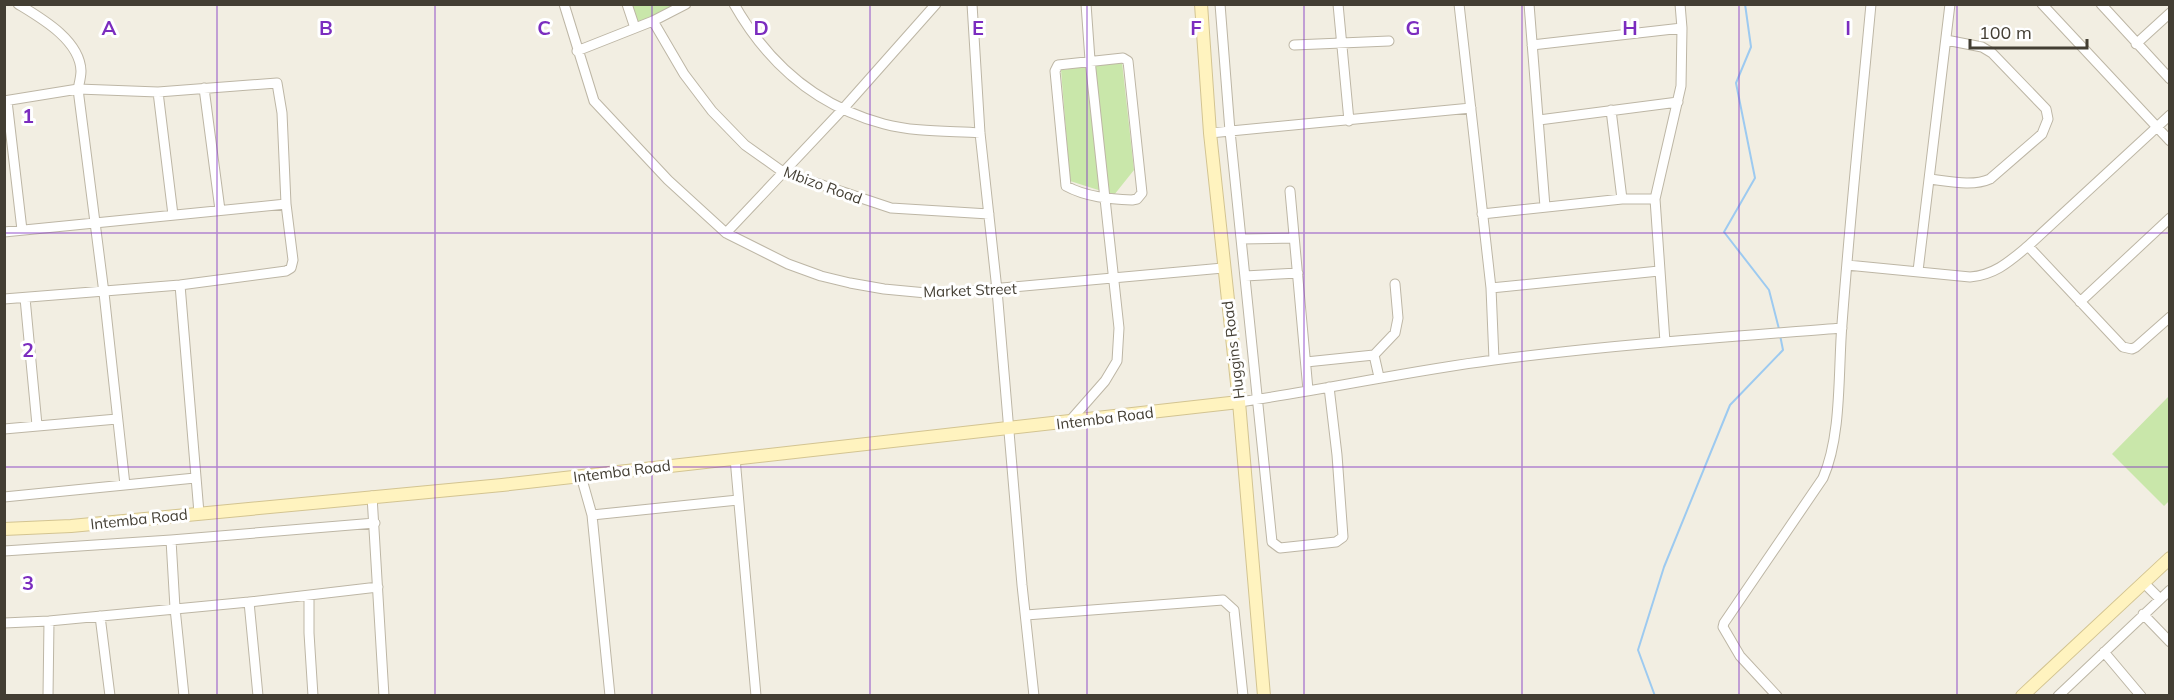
<svg xmlns="http://www.w3.org/2000/svg" width="2174" height="700" font-family="Mulish,sans-serif">
	<rect width="100%" height="100%" fill="#f2eee2"/>
	<path fill="#c9e7aa" d="M632 4 675 5 637 23Z
		M1122 62 1134 170 1114 195 1070 181 1061 70Z
		M2169 396V501L2164 506 2112 454Z"/>
	<g fill="none" stroke-linecap="round" stroke-linejoin="round">
		<path stroke="#9dcaf0" stroke-width="2" d="M1745 4 1751 47 1736 83 1755 178 1724 232 1769 290 1779 329
			M1655 696 1638 650 1664 567 1730 405 1783 350 1780 335"/>
		<g stroke="#bdb6a5" stroke-width="11">
			<path id="street" d="M18 4C41 18 80 40 81 71 81 77 79 84 78 89L104 293 125 485
				M564 4 594 101 668 180 726 233 788 264 821 276 850 283 884 289 937 294 1223 268
				M627 4 635 28
				M734 4C768 64 816 106 884 124 914 132 948 131 980 133
				M972 4 980 133 997 290 1022 585 1034 696
				M1220 4 1230 131 1272 542 1280 548 1336 542 1343 537 1337 455 1329 387
				M1338 4 1349 121
				M1459 4 1491 288 1494 360
				M1529 4 1545 207
				M2042 4 2170 141
				M2101 4 2170 79
				M653 21 684 74 712 111 745 145 783 172 891 208 989 214
				M2136 44 2170 13
				M1294 45 1389 41
				M1532 45 1682 28
				M577 51 653 21 686 4
				M1123 58 1128 61 1142 193 1137 199 1132 200C1110 199 1086 197 1066 186L1055 71 1058 65Z
				M204 88 220 210
				M158 92 173 215
				M4 101 78 89 158 92 277 83 282 113 286 204 293 260 291 268 286 271 180 285 4 299
				M7 101 22 230
				M1611 110 1622 199
				M1539 120 1678 102
				M1210 133 1471 108
				M1929 179C1948 181 1972 187 1990 179L2042 134 2048 119 2046 109 1992 53 1982 47 1946 40
				M1290 191 1308 390
				M1482 214 1622 199H1655
				M4 232 286 204
				M726 233 842 110 936 4
				M1241 239 1294 238
				M2028 246 2123 347 2132 349 2136 347 2170 317
				M1847 265 1970 277C1995 275 2010 261 2028 246L2170 115
				M1918 271 1950 4
				M1245 276 1298 273
				M180 285 199 513
				M1491 288 1659 271
				M25 298 37 425
				M2080 302 2170 218
				M1665 342 1655 199 1681 86 1682 28 1680 4
				M1306 362 1374 355
				M1379 377 1374 355 1395 333 1398 318 1395 284
				M1239 402C1324 390 1408 371 1494 360 1609 345 1726 337 1842 328
				M1069 422 1105 381 1117 361 1119 328 1090 60 1086 4
				M4 429 117 419
				M735 458 756 696
				M581 476 592 515 610 696
				M372 496 384 696
				M4 497 195 478
				M592 515 738 500
				M171 540 175 608 184 696
				M4 551 171 540 375 523
				M2143 582 2160 599
				M309 596V633L313 696
				M249 602 258 696
				M2143 614 2170 642
				M1026 615 1223 600 1234 610 1243 696
				M100 616 110 696
				M4 623 49 621 249 602 378 587
				M2104 652 2141 696
				M48 696 49 621
				M1777 696 1740 656 1723 627 1724 623 1823 478C1842 435 1838 371 1842 324 1850 217 1861 111 1871 4
				M2058 696 2170 590"/>
		</g>
		<g stroke="#d3c491" stroke-width="14">
			<path id="secondary" d="M1201 4 1210 133 1239 402 1264 696
				M4 529 71 526 502 485 1239 402
				M2022 696 2170 558"/>
		</g>
		<use href="#street" stroke="#fff" stroke-width="9"/>
		<use href="#secondary" stroke="#fff3bf" stroke-width="12"/>
	</g>
	<path fill="none" stroke="#7b2cbf" stroke-width="1.5" stroke-opacity="0.55" d="M217 4V696M435 4V696M652 4V696M870 4V696M1087 4V696M1304 4V696M1522 4V696M1739 4V696M1957 4V696M4 233H2170M4 467H2170"/>
	<g text-anchor="middle" dominant-baseline="central" stroke-width="6" stroke-linejoin="round" paint-order="stroke">
		<g font-size="15" fill="#433e33" stroke="#fff">
			<text transform="translate(823 185) rotate(20)">Mbizo Road</text>
			<text transform="translate(970 290) rotate(-2)">Market Street</text>
			<text transform="translate(1233 350) rotate(-97)">Huggins Road</text>
			<text transform="translate(1105 418) rotate(-7)">Intemba Road</text>
			<text transform="translate(622 471) rotate(-7)">Intemba Road</text>
			<text transform="translate(139 519) rotate(-6)">Intemba Road</text>
		</g>
	</g>
	<g font-size="20" text-anchor="middle" font-weight="bold" fill="#7b2cbf" stroke="#fff" stroke-width="6" stroke-linejoin="round" paint-order="stroke">
		<text x="109" y="35">A</text>
		<text x="326" y="35">B</text>
		<text x="544" y="35">C</text>
		<text x="761" y="35">D</text>
		<text x="978" y="35">E</text>
		<text x="1196" y="35">F</text>
		<text x="1413" y="35">G</text>
		<text x="1630" y="35">H</text>
		<text x="1848" y="35">I</text>
		<text x="28" y="123">1</text>
		<text x="28" y="357">2</text>
		<text x="28" y="590">3</text>
	</g>
	<rect width="2174" height="700" fill="none" stroke="#433e33" stroke-width="12"/>
	<path d="M1970 39v9h117v-9" fill="none" stroke="#433e33" stroke-width="3"/>
	<text x="1979" y="39" font-size="18" fill="#433e33" stroke="#ffffff" stroke-width="4.5" paint-order="stroke">100 m</text>
</svg>
